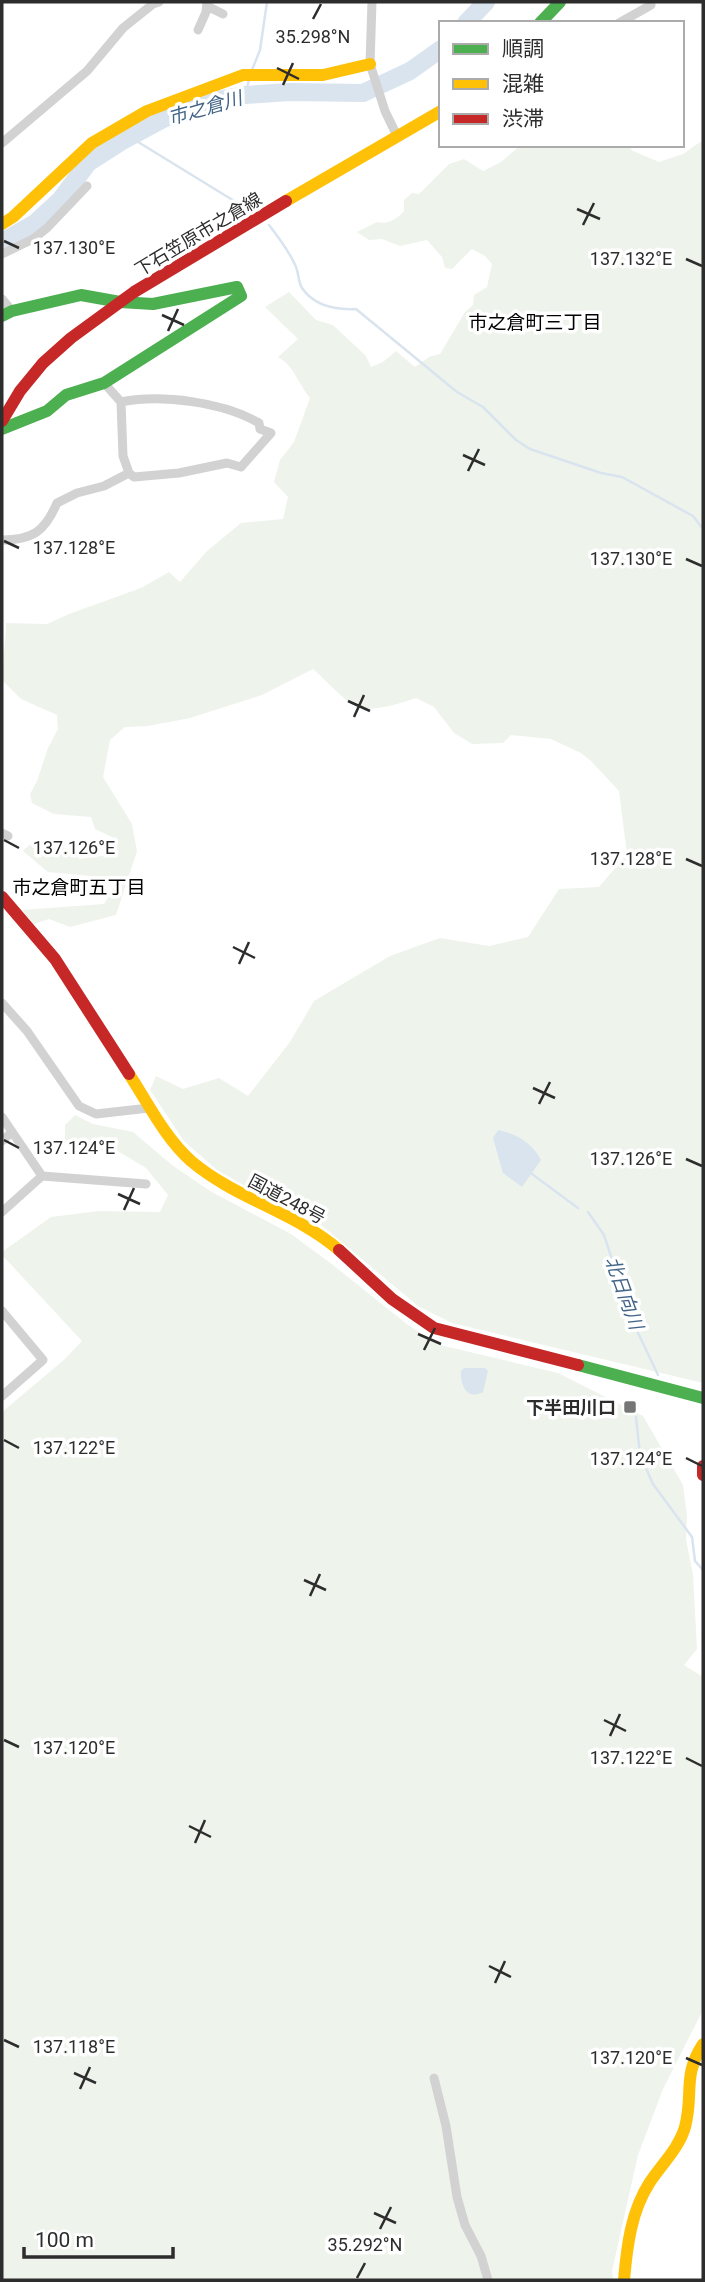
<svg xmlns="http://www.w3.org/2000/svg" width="705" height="2282" font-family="Roboto,'Noto Sans JP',sans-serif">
	<rect width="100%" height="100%" fill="#fff"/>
	<path fill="#eef3ec" d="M703 140V1383L452 1323 418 1306 314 1219 263 1196 217 1170 184 1141 150 1090 156 1076 183 1089 219 1078 248 1096 290 1042 314 1001 390 956 440 938 489 946 528 937 559 889 599 887 627 854 619 791 591 761 581 753 551 739 511 735 503 743 472 744 454 733 434 707 416 698C400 703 378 711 361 708 347 705 325 679 313 669L262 695 190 718 148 726 125 727 110 740 103 777 132 824 137 851 116 915 70 927 49 919 34 924 22 910 104 904 116 884 101 877 48 872 23 851C42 830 63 846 80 859L109 855 112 837 95 829 91 817 54 814 32 803 30 794 37 781 48 748 58 729 57 715 21 699 2 680C2 661 6 642 6 623L47 624 69 614 141 588 169 572 180 582 207 551 241 523 283 519 288 497 274 482 280 460 294 442 310 398C298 383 294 366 278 357L298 339 265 307 289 292 316 320 333 325 366 356 371 367 383 362 396 351 415 367 429 357 440 354 465 312 473 305 474 295 487 287 492 264 485 256 472 249 452 269 445 268 442 257 427 240 400 246 382 239 369 240 357 232 377 222C388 225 397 219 404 211V200L412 193 419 194 449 164 464 159 483 171 501 162 521 145H627L633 151 659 162 683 154Z
		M75 1115 93 1124 133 1132 172 1165 210 1191 291 1234 333 1265 408 1325 440 1345 558 1373 643 1416 683 1485 687 1516 686 1539 693 1575 697 1649 684 1665 703 1677V2010L663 2089 638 2155 612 2271 613 2280H2V1412L65 1359 82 1341 2 1255V1252L51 1217 99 1211 160 1212 168 1195 146 1168 116 1150 86 1151 65 1143V1125Z"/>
	<path fill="#d9e4ef" d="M498 1130C517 1134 532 1143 541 1160L522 1187 503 1173 493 1138Z
		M464 1368H485L488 1371 483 1392C467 1401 460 1385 461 1371Z"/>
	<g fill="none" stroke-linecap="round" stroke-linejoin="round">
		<path stroke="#d9e4ef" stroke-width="2.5" d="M252 70 260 50 267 2
			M245 95 249 80
			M130 137 257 215
			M269 225C279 238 290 252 296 267 299 274 298 282 302 288 315 307 336 310 356 309L457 392 483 407 516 440 530 449 601 473 622 477 693 516 703 529
			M532 1174 578 1208
			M588 1212 604 1235 632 1320 658 1375
			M636 1417 640 1455 653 1484 692 1537 695 1561 703 1570"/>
		<path stroke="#d9e4ef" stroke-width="18" d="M466 23 486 2
			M2 242 35 223 61 199 88 163 124 140 165 118 222 99 245 95 289 92 363 93 410 71 441 49"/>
		<path stroke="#d2d2d2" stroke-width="9" d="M372 2 370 64 385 111 397 136
			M207 6 223 14
			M619 23 651 5 650 2
			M198 30 206 12 207 2
			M2 143 87 71 123 28 153 4 159 2
			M2 254 33 239 47 228 87 186
			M2 299 12 311
			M121 402 123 456 129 473
			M2 540C33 540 45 531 57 503L77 493 104 486 129 473 134 477 179 473 227 463 241 467 271 433 260 429 259 423C223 402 162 394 121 402L104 383
			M2 833 8 836
			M2 1003 27 1031 79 1106 96 1114 149 1108
			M2 1117 42 1176 2 1212
			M2 1141 12 1132
			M42 1176 146 1184
			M2 1311 43 1360 2 1396
			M434 2078 446 2126 457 2197 465 2225 481 2256 488 2280"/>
		<path stroke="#4caf50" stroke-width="12" d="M540 23 560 2
			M2 316 12 311 81 295 120 302 153 304 237 287 241 296 104 383 66 395 47 411 2 429
			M578 1365 703 1398"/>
		<path stroke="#ffc107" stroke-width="12" d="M286 201 441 111
			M2 224 13 217 92 143 147 111 243 75H323L370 64
			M129 1074C148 1103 165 1138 191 1161 236 1199 295 1212 339 1250
			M624 2280C627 2246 631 2211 650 2182 662 2164 679 2148 685 2127 694 2094 682 2076 703 2044"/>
		<path stroke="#c62828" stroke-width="12" d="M2 421 20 391 43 363 71 338 134 292 286 201
			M2 897 55 959 129 1074
			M339 1250 392 1299 434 1328 578 1365
			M703 1466V1475"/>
	</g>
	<path fill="none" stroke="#2d2d2d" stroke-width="2.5" d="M313 19 321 4M277 68 299 79M283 85 293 63M577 209 600 219M583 225 594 203M4 241 19 248M686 259 702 266M162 315 184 325M168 331 178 309M463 455 485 465M468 471 479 449M4 541 19 548M686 559 702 566M348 701 370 711M354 717 364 695M4 840 19 848M686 859 702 866M233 947 255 958M239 964 249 942M533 1088 555 1098M539 1104 550 1082M4 1140 19 1148M686 1159 702 1166M118 1194 140 1204M124 1210 134 1188M418 1334 441 1344M424 1350 435 1328M4 1440 19 1448M686 1458 702 1466M304 1580 326 1590M310 1596 320 1574M604 1720 626 1731M610 1736 620 1714M4 1740 19 1747M686 1758 702 1766M189 1826 211 1837M195 1843 205 1820M489 1966 511 1977M495 1983 505 1961M4 2040 19 2047M686 2058 702 2065M74 2073 96 2083M80 2089 90 2067M374 2213 396 2223M380 2229 391 2207M357 2278 365 2263"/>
	<rect fill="#767676" stroke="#fff" stroke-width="2.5" x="623" y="1400" width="14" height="14" rx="3.5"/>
	<g text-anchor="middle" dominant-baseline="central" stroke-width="7" stroke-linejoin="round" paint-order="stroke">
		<g font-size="18" fill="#2d2d2d" stroke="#fff">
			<text transform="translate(198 234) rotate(-31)">下石笠原市之倉線</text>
			<text transform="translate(287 1199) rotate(28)">国道248号</text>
		</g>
		<g font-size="18" font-weight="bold" fill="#2d2d2d" stroke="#fff" text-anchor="end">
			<text x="616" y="1407">下半田川口</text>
		</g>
		<g font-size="19" font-style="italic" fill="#426488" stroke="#fff">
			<text transform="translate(205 108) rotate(-16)">市之倉川</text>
			<text transform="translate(624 1293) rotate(70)">北日向川</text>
		</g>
		<g font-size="19" fill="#000" stroke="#fff">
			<text x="535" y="322">市之倉町三丁目</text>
			<text x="79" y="887">市之倉町五丁目</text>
		</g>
	</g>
	<g font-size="18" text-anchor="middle" fill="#2d2d2d" stroke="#fff" stroke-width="7" stroke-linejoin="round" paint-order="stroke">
		<text x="313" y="43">35.298°N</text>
		<text x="74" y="254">137.130°E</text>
		<text x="631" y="265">137.132°E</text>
		<text x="74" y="554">137.128°E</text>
		<text x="631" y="565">137.130°E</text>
		<text x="74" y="854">137.126°E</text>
		<text x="631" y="865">137.128°E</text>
		<text x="74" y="1154">137.124°E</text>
		<text x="631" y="1165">137.126°E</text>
		<text x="74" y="1454">137.122°E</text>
		<text x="631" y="1465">137.124°E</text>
		<text x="74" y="1754">137.120°E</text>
		<text x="631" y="1764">137.122°E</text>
		<text x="74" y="2053">137.118°E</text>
		<text x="631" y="2064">137.120°E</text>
		<text x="365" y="2251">35.292°N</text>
	</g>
	<rect width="705" height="2282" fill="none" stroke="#2d2d2d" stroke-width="7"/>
	<rect x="439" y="21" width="245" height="126" fill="#ffffff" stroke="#ababab" stroke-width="2"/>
	<rect x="453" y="44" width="35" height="10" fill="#4caf50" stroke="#ababab" stroke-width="2"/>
	<text x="502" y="56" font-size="21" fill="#2d2d2d">順調</text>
	<rect x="453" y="79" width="35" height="10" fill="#ffc107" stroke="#ababab" stroke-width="2"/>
	<text x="502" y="91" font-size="21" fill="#2d2d2d">混雑</text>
	<rect x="453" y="114" width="35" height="10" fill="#c62828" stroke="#ababab" stroke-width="2"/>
	<text x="502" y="126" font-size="21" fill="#2d2d2d">渋滞</text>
	<path d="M24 2247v10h149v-10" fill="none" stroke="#2d2d2d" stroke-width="3.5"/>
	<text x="35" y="2247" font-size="21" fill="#2d2d2d" stroke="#ffffff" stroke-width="5" paint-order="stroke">100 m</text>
</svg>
